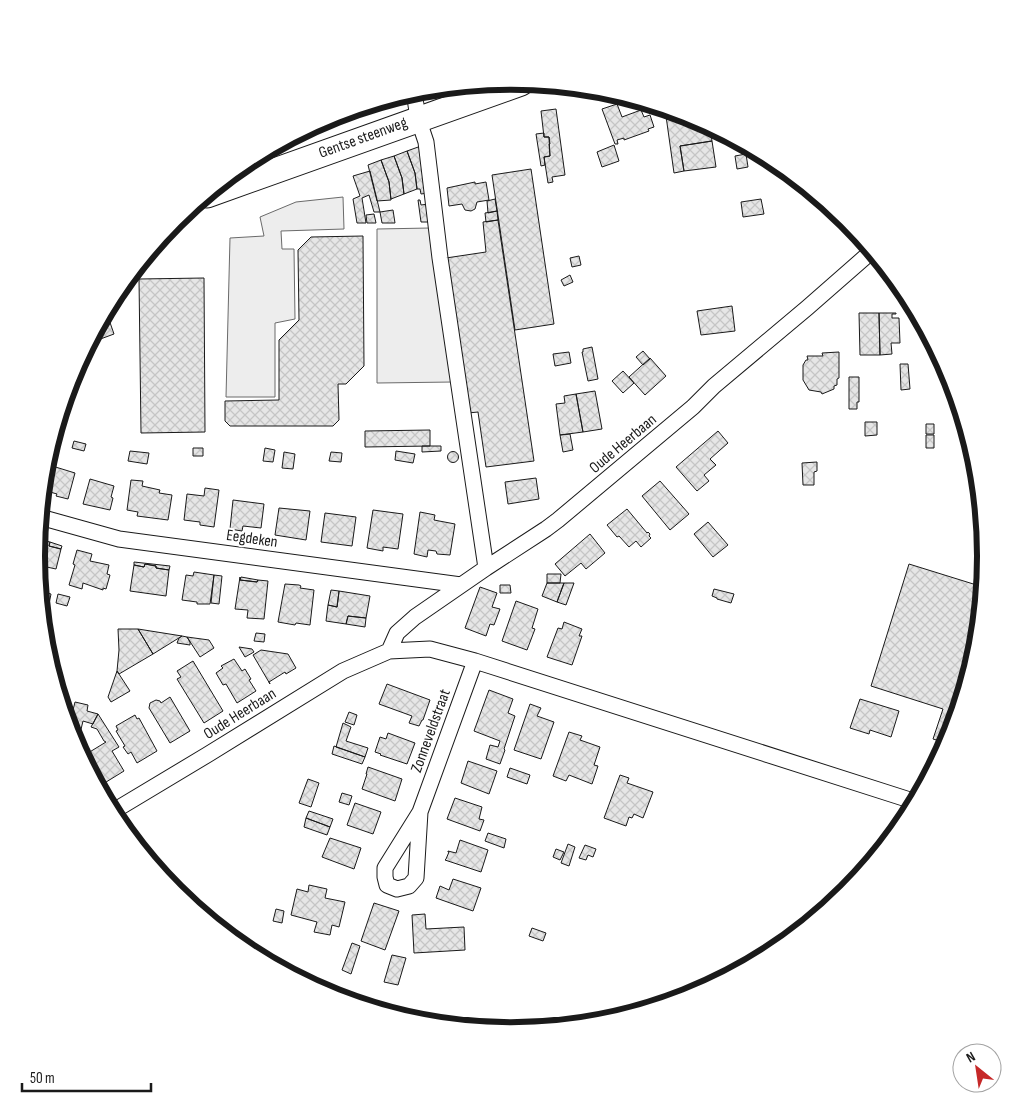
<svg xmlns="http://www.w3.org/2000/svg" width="1022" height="1113" font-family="'Sofia Sans Condensed',sans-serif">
	<defs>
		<pattern id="building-cross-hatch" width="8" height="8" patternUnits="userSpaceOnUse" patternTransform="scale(1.25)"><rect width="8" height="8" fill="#e6e6e6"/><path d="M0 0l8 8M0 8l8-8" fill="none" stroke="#c5c5c5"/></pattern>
	</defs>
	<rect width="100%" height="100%" fill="#fff"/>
	<path fill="#ededed" stroke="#6a6a6a" d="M343 197 344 229 281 231 282 249H294L295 319 275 323V397H226L230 238 264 236 260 217 296 202Z
		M430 228 453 382 377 383V229Z"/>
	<path fill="url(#building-cross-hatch)" stroke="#1a1a1a" d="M617 104 622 117 641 110 644 117 650 115 654 127 648 129 649 131 624 140V138L617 140 618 144H615L602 109Z
		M556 109 565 175 552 177 553 182 548 183 544 157 550 156 549 144H550L549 137H544L541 111Z
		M665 109 693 118 700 122 701 130 710 129 712 141 680 146 684 171 674 173Z
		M315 127 317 131 307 136 305 131Z
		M544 133V137H549L550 156 544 157 545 165 541 166 536 134Z
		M712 141 716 167 684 171 680 146Z
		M614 145 619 161 602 167 597 152Z
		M421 146 428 193 421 194 420 189H417L415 173 407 151Z
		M407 151 415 173 417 189 404 194 402 178 394 156Z
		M746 154 748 167 737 169 735 156Z
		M394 156 402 178 404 194 391 199 389 182 381 160Z
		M381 160 389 182 391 200 377 201 368 165Z
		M531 169 554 324 515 330 492 175Z
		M370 171 380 212H374L369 195 362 198 366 223H357L353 199 360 196 353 176Z
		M475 182V184L486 182 489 200 477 202 475 209 471 211 465 210 462 204 449 206 447 188Z
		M495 199 497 211 488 213 487 201Z
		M761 199 764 214 743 217 741 202Z
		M418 200H420L421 205 429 204 432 222H421Z
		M393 210 395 223H382L380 212Z
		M497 211 498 220 486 222 485 213Z
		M374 214 376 223H367L366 215Z
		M498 220 534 461 486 467 478 412 468 413 446 258 486 252 483 222Z
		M363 236 364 366 346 384H338L339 420 333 426H230L225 421V401L279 400V340L299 320 298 250 311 237Z
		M579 256 581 265 572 267 570 258Z
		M570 275 573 282 564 286 561 280Z
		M204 278 205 432 141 433 139 279Z
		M732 306 735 331 701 335 697 311Z
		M106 311 114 334 95 341 93 336Z
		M859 313H879L880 355H860Z
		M879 313H896V314H892V318H899L900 343H891L892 354 880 355Z
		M592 347 598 379 588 381 582 352H583V349Z
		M643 351 650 359 643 365 636 357Z
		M569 352 571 363 555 366 553 354Z
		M839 352V378L837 379V385L834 386V389L822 394 821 392 809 390 803 380V365L806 360H808L807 356H823L822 353Z
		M650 358 666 376 645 395 629 377Z
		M900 364H908L910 389 901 390Z
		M623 371 634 383 623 393 612 381Z
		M849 377H859V402H857V409H849Z
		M595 391 602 429 583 432 576 394Z
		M576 394 583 432 560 435 556 404 565 403 564 396Z
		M865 422H877V435L865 436Z
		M926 424H934V434H926Z
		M430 430V446L365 447V431Z
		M718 431 728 443 710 459 716 465 704 475 709 481 697 491 676 467Z
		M570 434 573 450 563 452 560 435Z
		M926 435H934V448H926Z
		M74 441 86 444 84 451 72 448Z
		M422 446H441V451L422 452Z
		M193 448H203V456H193Z
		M265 448 275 450 273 462 263 461Z
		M130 451 149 453 147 464 128 461Z
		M396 451 415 454 413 463 395 460Z
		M447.5 457a5.5 5.5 0 1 1 11 0a5.5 5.5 0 1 1-11 0Z
		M284 452 295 454 293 469 282 468Z
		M331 452 342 453 341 462 329 461Z
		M817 462V471L814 472V485H803L802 463Z
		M49 465 75 473 68 499 56 496 57 494 43 490 45 475H48Z
		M536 478 539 499 508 504 505 482Z
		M90 479 114 486 111 497 113 498 110 510 83 504Z
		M131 480 143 481 142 486 160 490 159 493 172 495 168 520 137 516 138 512 127 510Z
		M660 481 689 514 670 530 642 496Z
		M205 488 219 490 214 527 200 525V522L184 520 187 494 204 496Z
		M233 500 264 504 261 528 243 526 242 531 230 529Z
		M279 508 310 511 306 540 275 535Z
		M627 509 647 533 648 532 650 534 649 536 651 538 641 547 636 541 629 547 619 536 617 537 607 525Z
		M373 510 403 514 398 549 383 547V551L367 548Z
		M420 512 435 515 434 520 455 524 450 555 437 554 436 551 428 550 427 557 414 554Z
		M325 513 356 517 352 546 321 542Z
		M708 522 728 545 713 557 694 534Z
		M590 534 605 553 586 569 581 563 565 576 555 564Z
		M38 539 50 542 49 546 61 549 56 569 42 566 43 562 37 560Z
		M50 542 62 546 61 549 49 546Z
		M77 550 92 554 90 561 109 565 107 574 110 575 106 589 103 588V590L83 583 82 589 69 585 75 565 73 564Z
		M134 562 170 566 169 570 156 568V566L145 564 144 567 134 565Z
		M145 564 156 566V568L169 570 166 596 130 591 134 565 144 567Z
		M909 564 983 587 977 649 949 738 947 743 933 739 943 709 871 686Z
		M194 572 214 575 210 604H197V602L182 600 186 575 193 576Z
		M547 574H561L560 583H547Z
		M214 575 222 576 219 604 211 603Z
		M240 577V580L257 582 258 580 268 581 264 619 247 618 248 610 235 609Z
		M241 577 258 580 257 582 240 580Z
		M547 583H564L557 602 542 596Z
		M564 583H574L566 605 557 602Z
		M285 584 299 585 301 586 300 588 314 590 310 625 296 623 295 625 278 622Z
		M500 585H510L511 593H500Z
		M480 587 497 593 492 607 500 609 494 625 490 624 486 636 465 628Z
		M714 589 734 594 731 603 717 599V598L712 596Z
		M331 590 339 591V592L337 607 328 605Z
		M40 591 51 594 49 604 41 602Z
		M339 591 370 596 366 618 348 616 346 624 326 621 328 605 337 607Z
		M58 594 70 597 67 606 56 603Z
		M516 601 538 609 532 628 535 629 527 650 502 641Z
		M348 616 366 618 365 627 346 624Z
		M564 622 582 629 579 636H582L572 665 547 657 558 628 562 629Z
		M118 629H138L153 654 119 674 117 671 119 650Z
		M138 629 182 636 153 654Z
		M256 633 265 634 264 642 254 641Z
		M182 636 187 637 190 642V645L177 643 179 638Z
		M187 637 209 640 214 648 200 657Z
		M239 647 252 649 254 652 245 657Z
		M261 650 288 654 296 668 286 674 285 672 269 682 270 684 253 655Z
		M234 659 242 671 245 669 251 679 249 680 256 691 237 703 226 684 223 685 216 673 223 668 221 666Z
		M193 661 223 711 204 723 177 679 181 677 177 671Z
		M117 671 130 691 111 702 108 697Z
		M387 684 430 700 423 720H422L419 726 409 723 412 716 379 704Z
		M489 690 513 699 508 713 515 716 504 749 505 750 500 764 486 759 490 745 498 747 500 741 474 731Z
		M170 697 190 731 170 743 149 708 150 703 156 700 160 701 161 703Z
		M860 699 899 711 891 737 870 730 869 734 850 728Z
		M75 702 88 705 87 711 98 714 93 724 83 721 77 746 72 738 66 717 71 718Z
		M530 704 541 708 537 716 554 722 541 759 514 750Z
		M349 712 357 715 354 725 345 722Z
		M98 714 119 747 112 751 124 771 98 787 91 772 97 768 88 753 106 742 104 741 97 729 91 727Z
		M135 715 137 719 139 718 157 751 137 763 131 752 128 754 123 747 125 746 116 731 118 730 116 726Z
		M343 723 351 727 346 741 368 748 365 757 336 747Z
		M569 732 582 736 580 740 600 747 594 765 598 766 592 784 569 775 566 781 553 776Z
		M388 733 415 743 407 764 380 755 381 754 375 752 380 737 386 739Z
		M334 746 365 757 362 764 332 754Z
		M468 761 497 771 489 794 461 783Z
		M368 767 402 779 395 801 362 789 367 774H366Z
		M510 768 530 775 527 784 507 777Z
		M620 775 629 778 627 783 653 792 643 818 634 814 632 818 629 817 626 826 604 818Z
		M308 779 319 783 311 807 299 803Z
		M342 793 352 796 349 805 339 802Z
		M455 798 482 807 479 819 484 820 480 831 447 819Z
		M355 803 381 812 373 834 347 825Z
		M309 811 333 819 330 827 306 818Z
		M306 818 330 827 327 835 304 827Z
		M488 833 506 839 504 848 485 841Z
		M135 837 148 859 132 839Z
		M330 838 361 848 354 869 322 857Z
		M460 840 488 850 481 872 445 860 446 859 449 852H448V851L456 853Z
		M568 844 575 847 569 866 561 863Z
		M585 845 596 849 593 857 588 855 586 860 579 858Z
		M556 849 564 852 560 860 553 857Z
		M453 879 481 888 473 911 436 898 440 886 449 890Z
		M309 885 327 889 325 898 345 902 339 927 332 925 330 935 314 932 317 922 291 915 297 889 308 892Z
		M374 903 399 911 385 950 361 941Z
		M276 909 284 911 282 923 273 921Z
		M425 914 426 929 464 927 465 950 414 953 412 915Z
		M532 928 546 933 543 941 529 936Z
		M352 943 360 946 351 974 342 970Z
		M392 955 406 958 398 985 384 982Z"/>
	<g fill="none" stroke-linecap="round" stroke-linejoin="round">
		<g stroke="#1a1a1a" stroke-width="17">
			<path id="minor" d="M414 92 418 118 426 142 440 258 486 568
				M40 517 119 539 461 585
				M389 651 397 633 415 617 486 568 546 529 558 520 693 407 714 386 807 308 872 251
				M112 812 207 755 343 671 389 651 430 649 475 661 916 802
				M420 812 385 868V877L387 885 397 889 409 886 416 878 420 812 475 661"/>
		</g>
		<g stroke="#1a1a1a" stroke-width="27">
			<path id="primary" d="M207 195 521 83"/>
		</g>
		<use href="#minor" stroke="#fff" stroke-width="15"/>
		<use href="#primary" stroke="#fff" stroke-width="25"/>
	</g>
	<g text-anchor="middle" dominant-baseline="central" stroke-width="4" stroke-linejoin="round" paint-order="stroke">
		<g font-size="16" fill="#1a1a1a" stroke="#fff">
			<text transform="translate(363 138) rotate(-20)">Gentse steenweg</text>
			<text transform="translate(623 444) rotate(-40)">Oude Heerbaan</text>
			<text transform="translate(252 539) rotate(8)">Eegdeken</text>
			<text transform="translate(240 714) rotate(-32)">Oude Heerbaan</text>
			<text transform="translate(431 731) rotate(-70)">Zonneveldstraat</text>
		</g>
	</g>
	<path d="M0 0H1022V1113H0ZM45 556a466 466 0 1 1 932 0a466 466 0 1 1-932 0Z" fill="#fff" fill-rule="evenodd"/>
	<path fill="none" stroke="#1a1a1a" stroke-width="6" d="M45 556a466 466 0 1 1 932 0a466 466 0 1 1-932 0Z"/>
	<g transform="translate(977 1068) rotate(330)"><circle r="24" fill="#ffffff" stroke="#a3a3a3"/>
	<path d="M0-4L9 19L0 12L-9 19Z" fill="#c62828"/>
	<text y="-8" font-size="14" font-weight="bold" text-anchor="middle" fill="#1a1a1a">N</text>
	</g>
	<path d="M22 1083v8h129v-8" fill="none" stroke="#1a1a1a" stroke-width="2.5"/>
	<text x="30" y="1083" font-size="15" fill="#1a1a1a" stroke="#ffffff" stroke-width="4" paint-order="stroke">50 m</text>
</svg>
